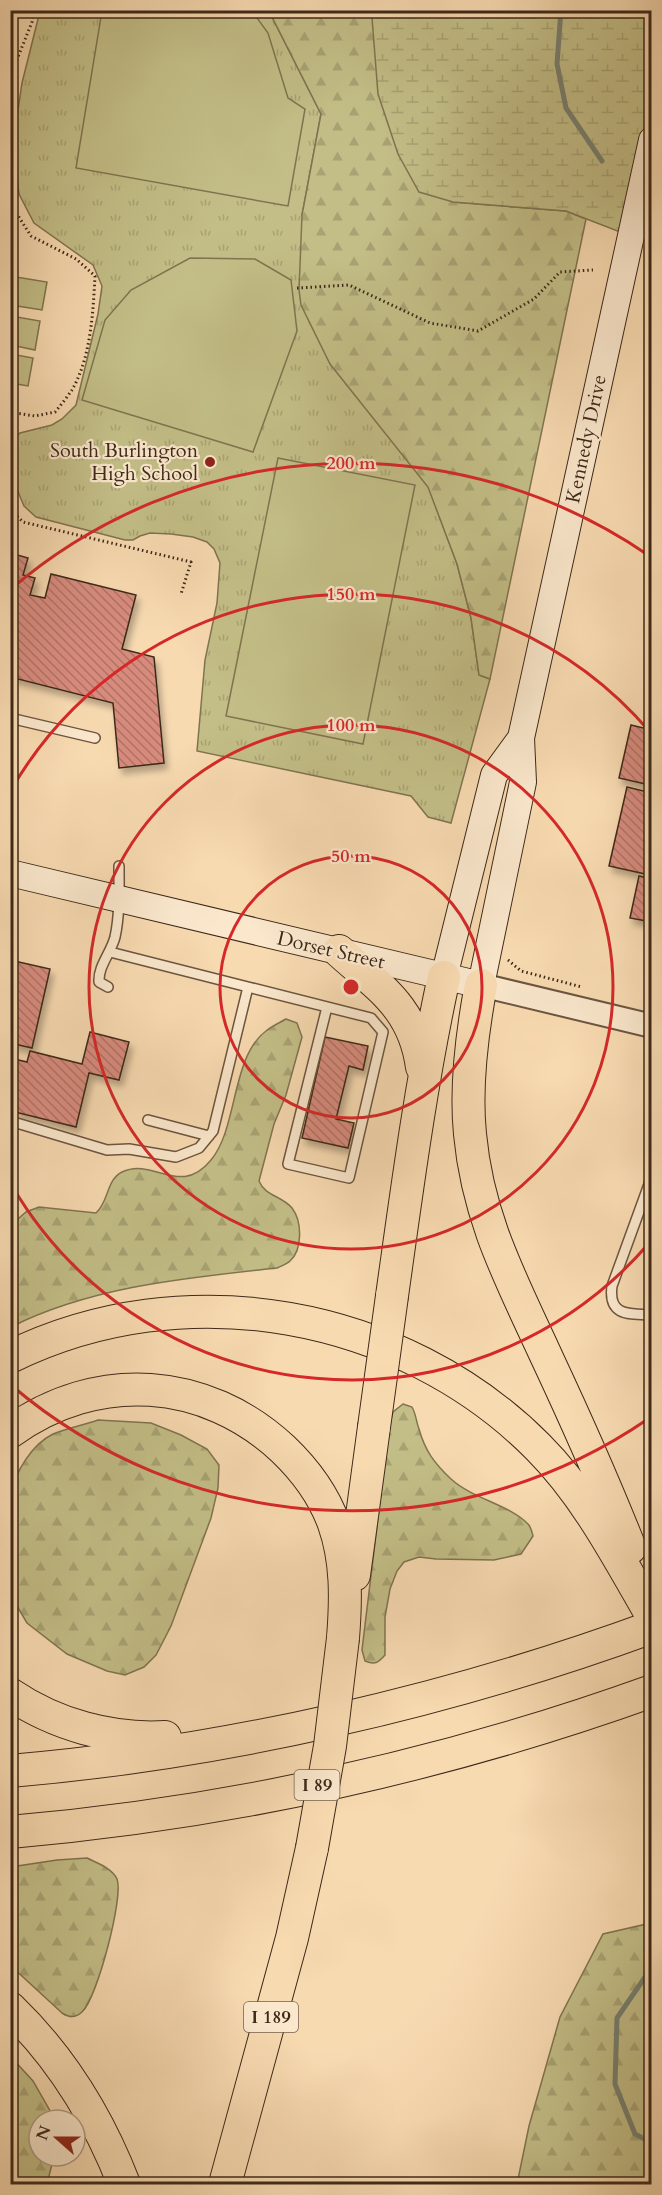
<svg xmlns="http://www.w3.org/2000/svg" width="662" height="2195" font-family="Cardo,serif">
	<defs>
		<pattern id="grass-tufts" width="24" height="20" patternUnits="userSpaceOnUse" patternTransform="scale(1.5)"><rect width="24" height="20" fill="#c3be87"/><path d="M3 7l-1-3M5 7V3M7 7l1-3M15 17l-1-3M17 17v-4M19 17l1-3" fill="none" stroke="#a8a374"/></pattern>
		<pattern id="forest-firs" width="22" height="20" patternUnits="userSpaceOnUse" patternTransform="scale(1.5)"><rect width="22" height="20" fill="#c3be87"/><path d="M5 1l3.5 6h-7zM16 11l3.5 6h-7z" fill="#a8a374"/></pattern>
		<pattern id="wetland-marsh" width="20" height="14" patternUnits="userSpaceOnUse" patternTransform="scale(1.5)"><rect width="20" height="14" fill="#c3be87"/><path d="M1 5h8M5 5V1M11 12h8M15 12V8" fill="none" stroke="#a8a374"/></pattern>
		<pattern id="building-back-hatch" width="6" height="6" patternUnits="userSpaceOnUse" patternTransform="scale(1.5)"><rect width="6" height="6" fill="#d78b7d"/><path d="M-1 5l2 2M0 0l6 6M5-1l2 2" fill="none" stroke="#b07266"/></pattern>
		<filter id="shadow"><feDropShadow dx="3.5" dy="6" stdDeviation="3" flood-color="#0004"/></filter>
	</defs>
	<rect width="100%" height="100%" fill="#f8dab1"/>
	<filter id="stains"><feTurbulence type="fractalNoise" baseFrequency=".00333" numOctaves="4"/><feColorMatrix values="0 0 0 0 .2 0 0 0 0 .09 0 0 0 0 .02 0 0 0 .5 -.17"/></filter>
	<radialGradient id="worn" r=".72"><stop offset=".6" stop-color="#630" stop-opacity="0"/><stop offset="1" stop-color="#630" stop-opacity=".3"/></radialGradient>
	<path fill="url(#grass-tufts)" stroke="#807450" stroke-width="1.5" d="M40 11H269L321 114 302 215 390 437 428 486 457 564 471 618 479 675 490 679 451 823 428 817 411 796 197 751 205 660 217 603 220 563 214 549 207 542 193 537 171 534 150 533 140 536 133 540H125L36 517 24 506 14 482 12 457 13 440 20 433 52 425 62 419 76 405 98 314 102 286 93 265 34 223 19 194 13 144 22 83Z"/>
	<path fill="url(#forest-firs)" stroke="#807450" stroke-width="1.5" d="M269 11H376L453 202 566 211 586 219 490 679 479 675 471 618 457 564 428 487 330 364 301 305 299 290 302 215 321 114Z
		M286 1019 297 1023 302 1037 286 1095 274 1124 259 1181C265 1196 282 1196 292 1208 302 1221 303 1249 290 1261 287 1264 281 1266 277 1268 187 1278 93 1286 11 1327V1225L26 1212 39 1207 96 1213C109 1202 106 1180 122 1172 154 1157 180 1198 211 1160 238 1128 231 1057 266 1031 272 1026 279 1023 286 1019Z
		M403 1404 412 1407C416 1414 416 1421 419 1429 425 1451 435 1464 451 1479 473 1499 510 1505 528 1524 531 1527 532 1532 533 1536L521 1554 494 1560 436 1559 419 1557 404 1562 397 1571 390 1589 385 1617V1655C378 1663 375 1665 365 1661L362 1650 389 1427 393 1412Z
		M98 1420 151 1423 181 1435 207 1449 219 1465 218 1488 211 1518 171 1626 156 1655 144 1667 125 1675 107 1671 67 1654 27 1623 11 1596 10 1494C16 1472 31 1445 53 1434 67 1428 84 1425 98 1420Z
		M87 1858C97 1863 112 1868 117 1879 124 1896 97 1999 82 2012 75 2018 70 2018 62 2013L11 1966V1867L57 1860Z
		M651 1923V2184H517L529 2126 560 2017 603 1934Z
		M11 2057 33 2081 53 2116V2120H39V2156H54L47 2184H11Z"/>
	<path fill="url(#wetland-marsh)" stroke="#807450" stroke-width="1.5" d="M375 10 651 11V244L566 211 453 202 419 192 398 154 378 94 372 18Z"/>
	<path fill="#c3be87" stroke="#807450" stroke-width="1.5" d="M102 11H252L268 33 288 98 305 109 288 206 76 168Z
		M190 258 255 259 291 280 297 331 253 452 82 400 105 320 131 290Z
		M10 276 47 282 42 310 11 305Z
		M11 316 40 321 35 350 11 345Z
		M11 354 33 358 28 386 11 383Z
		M278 458 415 485 363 744 226 716Z"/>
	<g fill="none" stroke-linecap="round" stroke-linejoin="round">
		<path stroke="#778171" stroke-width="5" d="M561 10 557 64 566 108 602 161
			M652 1967 617 2018 615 2084 635 2134 652 2143"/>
	</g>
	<path fill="url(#building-back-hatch)" stroke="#3d2919" stroke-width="1.5" filter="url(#shadow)" d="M10 553 28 558 23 575 35 578 30 595 45 598 51 574 136 595 122 649 154 657 164 763 119 768 113 703 10 677Z
		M631 725 652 730 650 785 619 778Z
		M627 787 652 793V867L650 875 609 866Z
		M639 876 652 879V922L630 918Z
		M10 960 50 969 32 1048 10 1043Z
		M90 1032 129 1042 119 1080 89 1073 76 1127 15 1112 17 1105 10 1104V1058L27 1062 30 1051 82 1064Z
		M325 1037 368 1046 363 1070 349 1066 336 1119 354 1123 348 1148 302 1138Z"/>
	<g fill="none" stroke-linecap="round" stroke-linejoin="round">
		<g stroke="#6c553f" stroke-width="12">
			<path id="service" d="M10 718 95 738
				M110 952 248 987
				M108 987 99 982C98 966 111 953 115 937 120 914 119 889 119 866
				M148 1120 209 1136
				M10 1121 107 1150 129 1149 176 1157 199 1148 213 1131 248 987 371 1018 383 1032 349 1178 288 1164 327 1007
				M652 1176 612 1286C608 1316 628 1314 652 1315"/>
		</g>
		<g stroke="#6c553f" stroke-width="26">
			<path id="tertiary" d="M481 985 652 1026"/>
		</g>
		<g stroke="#3d2919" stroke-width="28">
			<path id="secondary" d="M10 873 481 985 523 782 521 738 652 140
				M444 977 494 775 521 738"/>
		</g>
		<g stroke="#3d2919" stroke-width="34">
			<path id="motorway" d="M339 951C380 988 414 1008 422 1067
				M481 985C472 1033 465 1085 470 1134 478 1221 513 1283 548 1360 577 1422 605 1485 630 1548
				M392 1296C407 1189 421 1082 444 977
				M10 1357C184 1271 403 1311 538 1447 586 1495 618 1557 652 1616
				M10 1432C97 1369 206 1377 283 1449 305 1470 324 1496 334 1524 347 1561 346 1600 343 1638
				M354 1575 374 1427
				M10 1694C56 1725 111 1740 165 1737
				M10 1771C224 1753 450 1701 652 1627
				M10 1832C228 1813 446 1765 652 1691
				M10 2008C62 2058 98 2117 124 2184
				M225 2184 292 1938 312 1848"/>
		</g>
		<path stroke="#3d2919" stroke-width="3" stroke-dasharray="1.5 3" stroke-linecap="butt" d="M10 77 32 22 34 10
			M10 196 15 211 31 236 76 259 95 276C93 313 91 357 72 390 67 397 61 405 55 412L35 416 10 412
			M297 288 349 285 430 323 478 331 534 299 560 272 593 270
			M10 505 13 512 23 522 191 562 181 594
			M508 960 521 971 582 987"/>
		<use href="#service" stroke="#fae7cc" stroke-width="9"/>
		<use href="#tertiary" stroke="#fae7cc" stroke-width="22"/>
		<use href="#secondary" stroke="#fae7cc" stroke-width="26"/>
		<use href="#motorway" stroke="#f8dab1" stroke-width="32"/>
		<g stroke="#3d2919" stroke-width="34" stroke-linecap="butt">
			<path id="motorway-bridge" d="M374 1427 392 1296
				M312 1848 330 1746 343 1638"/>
		</g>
		<use href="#motorway-bridge" stroke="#f8dab1" stroke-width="32"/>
	</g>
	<g fill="none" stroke="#d62828" stroke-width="3">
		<circle cx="351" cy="987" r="131"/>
		<circle cx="351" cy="987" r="262"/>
		<path d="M650 1242A393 393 0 0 1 11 1184M11 790A393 393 0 0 1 650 732"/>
		<path d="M648 1419A524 524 0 0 1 11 1385M11 589A524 524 0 0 1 648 555"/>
	</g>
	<circle fill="#8f2418" stroke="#fae7cc" stroke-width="2" cx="210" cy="462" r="6"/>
	<g text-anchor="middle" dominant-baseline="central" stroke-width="4.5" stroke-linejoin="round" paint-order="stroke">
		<g fill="#fae7cc" stroke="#76624f" stroke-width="1.5">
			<rect x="294.5" y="1770" width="45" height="30" rx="4.5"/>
			<rect x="244" y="2002" width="54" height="30" rx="4.5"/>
		</g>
		<g font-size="18" font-weight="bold" fill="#3d2919">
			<text x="317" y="1785">I 89</text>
			<text x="271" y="2017">I 189</text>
		</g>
		<g font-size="20" fill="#3d2919" stroke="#fae7cc">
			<text transform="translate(586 439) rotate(-78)">Kennedy Drive</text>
			<text transform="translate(331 950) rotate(13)">Dorset Street</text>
		</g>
		<g font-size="20" fill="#3d2919" stroke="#fae7cc" text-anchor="end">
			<text x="198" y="450">South Burlington<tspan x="198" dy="23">High School</tspan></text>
		</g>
	</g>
	<circle cx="351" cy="987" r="9" fill="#d62828" stroke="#fae7cc" stroke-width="3"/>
	<g font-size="18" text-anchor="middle" font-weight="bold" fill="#d62828" stroke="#fae7cc" stroke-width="4.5" stroke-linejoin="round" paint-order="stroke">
		<text x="351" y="469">200 m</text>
		<text x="351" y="600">150 m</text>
		<text x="351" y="731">100 m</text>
		<text x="351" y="862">50 m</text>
	</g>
	<rect width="662" height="2195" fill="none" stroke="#f8dab1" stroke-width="36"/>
	<rect x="12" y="12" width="638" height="2171" fill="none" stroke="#3d2919" stroke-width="3"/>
	<rect x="18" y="18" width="626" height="2159" fill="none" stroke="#3d2919" stroke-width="1.5"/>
	<g transform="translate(57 2138) rotate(291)"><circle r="28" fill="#fae7cc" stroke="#ae9b84" stroke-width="1.5"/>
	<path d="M0-4.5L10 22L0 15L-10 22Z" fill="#8f2418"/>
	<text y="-9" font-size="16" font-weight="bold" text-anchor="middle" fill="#3d2919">N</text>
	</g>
	<rect width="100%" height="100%" filter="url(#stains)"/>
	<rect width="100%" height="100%" fill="url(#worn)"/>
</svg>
